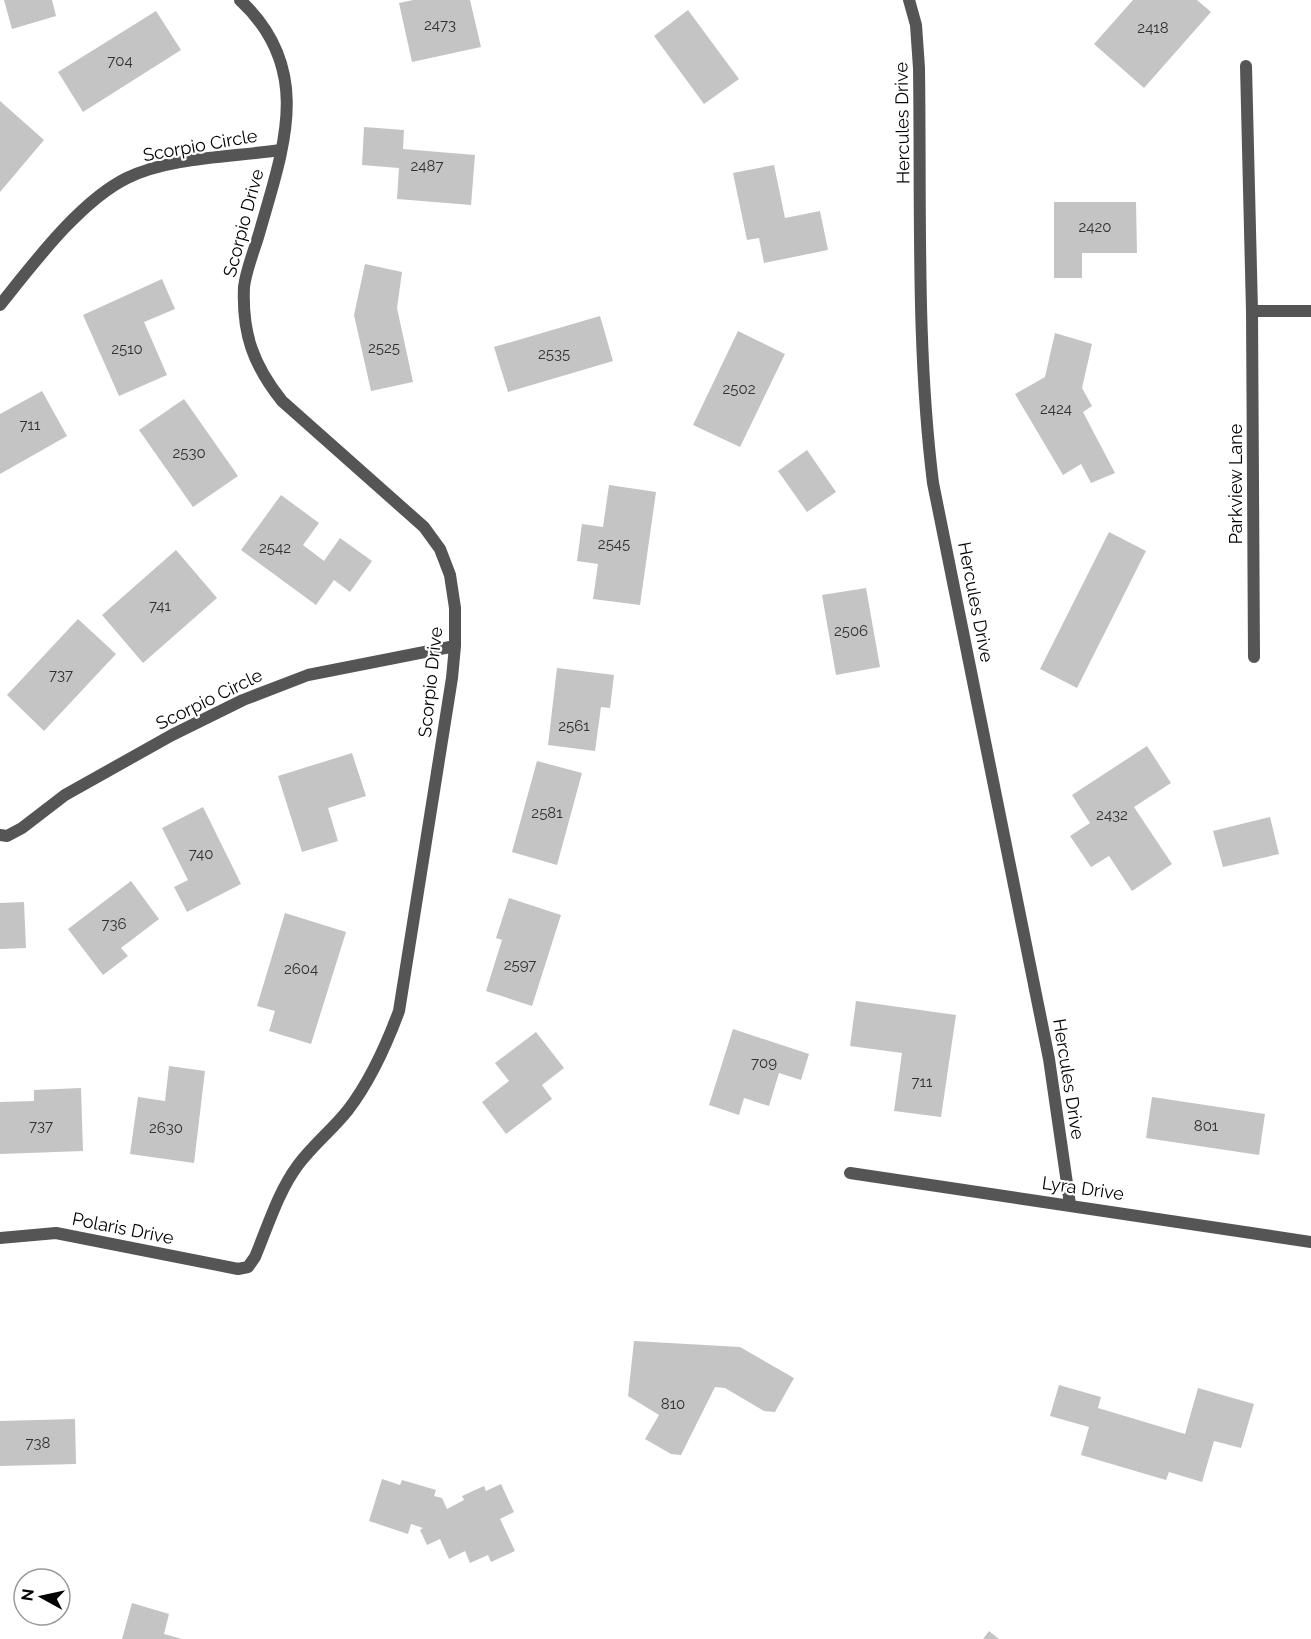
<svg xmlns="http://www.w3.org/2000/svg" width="1311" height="1639" font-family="Raleway,sans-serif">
	<rect width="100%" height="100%" fill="#fff"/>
	<path fill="#c4c4c4" d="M4 0H52L56 16 12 29Z
		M413 0H470L481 47 412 62 399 3Z
		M1133 0H1197L1211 12 1144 88 1094 44Z
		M688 10 739 79 704 104 654 36Z
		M156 11 181 50 83 112 58 72Z
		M0 101 44 140 0 192Z
		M364 127 404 130 403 149 475 155 471 205 397 199 399 168 362 165Z
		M774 165 785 218 820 211 828 250 764 263 759 238 747 240 733 173Z
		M1054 202H1136L1137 253H1082V278H1054Z
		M365 264 402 272 397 308 413 382 371 391 354 315Z
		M162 279 175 309 144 322 167 375 119 396 83 315Z
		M600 316 613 361 508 392 494 347Z
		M738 331 785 354 740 447 693 425Z
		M1055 333 1092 344 1082 388 1092 406 1083 412 1115 473 1091 483 1081 464 1063 475 1015 394 1045 377Z
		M42 391 67 436 0 474V414Z
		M184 399 238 476 193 507 139 430Z
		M807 450 836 492 807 512 778 471Z
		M609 485 656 492 640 605 593 599 598 564 577 561 582 524 603 527Z
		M281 495 319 523 303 545 324 561 340 538 372 561 350 592 334 580 316 605 241 550Z
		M1109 532 1146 551 1077 688 1040 669Z
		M176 550 217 598 143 663 102 615Z
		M866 588 880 667 836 675 822 595Z
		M78 619 116 654 44 731 7 695Z
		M557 668 614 675 610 708 601 707 595 751 548 745Z
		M1147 746 1171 783 1134 807 1172 864 1132 891 1109 856 1091 867 1070 836 1090 823 1072 795Z
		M352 753 366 796 328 808 338 841 302 852 278 776Z
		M537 761 582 773 557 865 512 852Z
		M203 807 241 884 187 912 174 887 188 880 162 828Z
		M1270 817 1279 854 1223 867 1213 831Z
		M131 881 159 919 121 948 128 956 103 975 68 929Z
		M509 898 561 915 532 1006 486 991 502 940 496 938Z
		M24 902 26 948 0 949V903Z
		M285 913 346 932 311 1044 269 1031 275 1011 257 1006Z
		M856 1001 956 1015 941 1117 894 1111 902 1053 850 1046Z
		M733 1029 809 1054 801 1080 779 1073 769 1106 744 1098 739 1115 709 1105Z
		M536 1032 564 1068 542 1085 552 1099 506 1134 482 1102 509 1081 495 1063Z
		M169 1066 205 1071 194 1163 130 1154 138 1097 165 1101Z
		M81 1088 83 1151 0 1154V1102L34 1101V1090Z
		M1152 1097 1265 1114 1259 1155 1146 1138Z
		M634 1341 740 1347 794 1378 775 1412 764 1411 725 1388 715 1387 681 1455 671 1454 645 1439 659 1415 628 1396Z
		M1059 1385 1101 1397 1098 1408 1185 1434 1198 1388 1254 1404 1241 1448 1214 1441 1202 1482 1169 1472 1166 1480 1081 1455 1089 1427 1050 1416Z
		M75 1419 76 1464 0 1466V1421Z
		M382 1479 400 1485 402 1480 436 1490 434 1496 442 1498 447 1509 464 1500 462 1496 484 1486 486 1491 501 1484 514 1512 500 1519 515 1551 491 1562 488 1555 470 1563 465 1551 449 1559 440 1539 427 1545 420 1530 423 1528 411 1524 408 1534 369 1521Z
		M132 1603 169 1614 164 1634 182 1639H122Z
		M989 1631 999 1639H983Z"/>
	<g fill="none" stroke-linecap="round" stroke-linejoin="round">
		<path stroke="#555" stroke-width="12" d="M909 0 916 25 919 68C921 206 916 346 933 483L1049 1059 1070 1204
			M1246 66 1252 311 1254 657
			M0 305C33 264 80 201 127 178 169 157 233 157 280 150
			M1252 311H1311
			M0 835 7 836 22 828 65 795 172 735 243 700 308 675 455 646
			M850 1173 1311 1242
			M0 1238 56 1233 238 1269 248 1267 255 1257C268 1226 278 1192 298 1165 313 1145 333 1129 348 1110 371 1080 386 1046 399 1011L452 678 455 646V608L450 575 440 549 424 527 282 401C253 365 242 333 244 287 246 270 254 251 259 234 283 149 315 70 240 0"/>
	</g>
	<g text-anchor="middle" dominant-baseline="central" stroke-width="4.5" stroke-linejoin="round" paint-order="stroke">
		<g font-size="15" fill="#313131">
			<text x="440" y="25">2473</text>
			<text x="1153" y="28">2418</text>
			<text x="120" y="61">704</text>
			<text x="427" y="166">2487</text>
			<text x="1095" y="227">2420</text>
			<text x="384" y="348">2525</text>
			<text x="127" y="349">2510</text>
			<text x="554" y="354">2535</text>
			<text x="739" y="389">2502</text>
			<text x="1056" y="409">2424</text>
			<text x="30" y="425">711</text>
			<text x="189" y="453">2530</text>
			<text x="614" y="544">2545</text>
			<text x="275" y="548">2542</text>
			<text x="160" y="606">741</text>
			<text x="851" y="631">2506</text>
			<text x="61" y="675">737</text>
			<text x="574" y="726">2561</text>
			<text x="547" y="813">2581</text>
			<text x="1112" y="815">2432</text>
			<text x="201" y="854">740</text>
			<text x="114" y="924">736</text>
			<text x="520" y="965">2597</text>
			<text x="301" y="969">2604</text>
			<text x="764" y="1063">709</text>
			<text x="922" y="1082">711</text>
			<text x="41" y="1126">737</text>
			<text x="1206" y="1126">801</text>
			<text x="166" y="1128">2630</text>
			<text x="673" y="1404">810</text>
			<text x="38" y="1443">738</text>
		</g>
		<g font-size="18" fill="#000" stroke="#fff">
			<text transform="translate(902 123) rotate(-91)">Hercules Drive</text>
			<text transform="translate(200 145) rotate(-10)">Scorpio Circle</text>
			<text transform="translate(243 223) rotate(-75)">Scorpio Drive</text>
			<text transform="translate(1235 484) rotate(-90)">Parkview Lane</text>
			<text transform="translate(976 602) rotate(79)">Hercules Drive</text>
			<text transform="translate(430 682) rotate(-84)">Scorpio Drive</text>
			<text transform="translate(209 699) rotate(-26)">Scorpio Circle</text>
			<text transform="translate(1069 1079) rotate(81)">Hercules Drive</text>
			<text transform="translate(1083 1188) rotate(8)">Lyra Drive</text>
			<text transform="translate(123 1228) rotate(11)">Polaris Drive</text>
		</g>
	</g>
	<g transform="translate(42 1597) rotate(278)"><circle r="28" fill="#ffffff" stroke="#999999" stroke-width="1.5"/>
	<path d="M0-4.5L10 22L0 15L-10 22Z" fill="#000000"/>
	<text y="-9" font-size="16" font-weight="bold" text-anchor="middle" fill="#000000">N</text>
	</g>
</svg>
